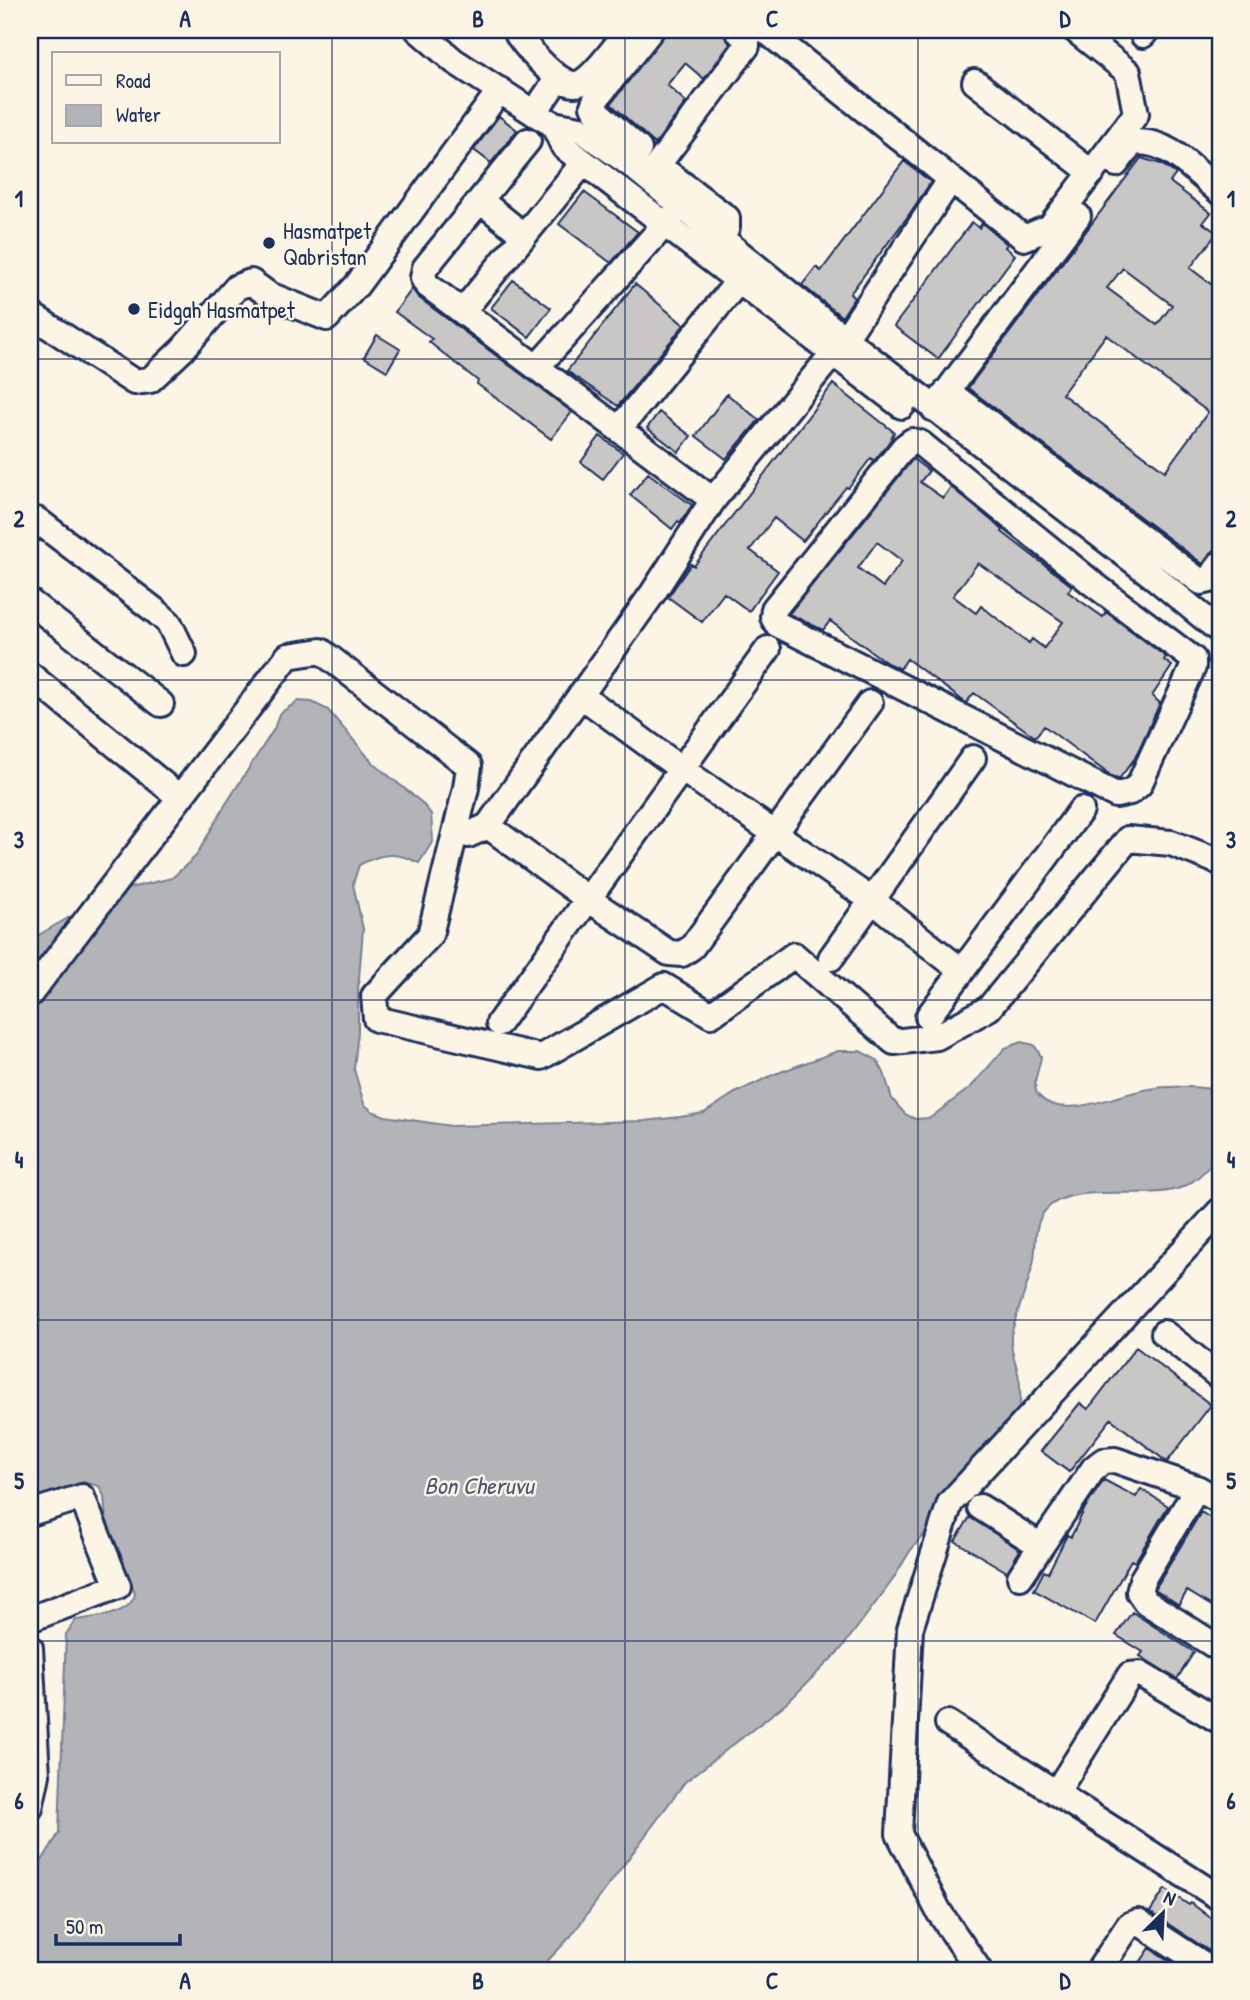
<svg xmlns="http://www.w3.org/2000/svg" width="1250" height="2000" font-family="'Patrick Hand',sans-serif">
	<rect width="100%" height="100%" fill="#fcf5e5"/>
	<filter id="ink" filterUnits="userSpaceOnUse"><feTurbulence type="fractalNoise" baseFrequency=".0143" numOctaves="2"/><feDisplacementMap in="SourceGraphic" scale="14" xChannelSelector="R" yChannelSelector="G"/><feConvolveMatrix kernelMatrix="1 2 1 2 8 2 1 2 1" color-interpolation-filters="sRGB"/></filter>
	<g filter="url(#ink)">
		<path fill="#b2b4b8" stroke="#767f94" stroke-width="2" d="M298 701 312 702 328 710 373 763 421 802 431 814 433 841 419 863C396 851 382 853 359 865L353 884 363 929 358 990V1031L354 1069 364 1104 372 1111 385 1116 451 1126 645 1121 680 1117 704 1113 735 1093 775 1074 838 1051H860L877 1060 884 1073 892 1099 905 1114 915 1119 930 1118 971 1087 1005 1048 1021 1042 1034 1045 1041 1056C1040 1069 1029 1087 1040 1097 1063 1122 1122 1092 1150 1089 1172 1085 1197 1087 1220 1090V1153C1211 1165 1199 1179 1185 1186 1148 1204 1066 1176 1042 1215 1032 1231 1038 1251 1032 1268 1026 1290 1017 1312 1011 1335 1010 1352 1015 1358 1018 1373 1022 1390 1021 1406 1016 1423L910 1551 892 1581 841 1649 788 1702 685 1782 571 1936 539 1970H30V1880L59 1833 66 1634 76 1620C95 1617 130 1616 135 1594L106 1520 104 1496 99 1486 83 1482 61 1491 30 1498V940L113 892 172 878 196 856 224 807 274 729 279 714Z"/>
		<path fill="#c8c7c6" stroke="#1b2f5e" stroke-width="2" fill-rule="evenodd" d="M668 30H723V34L730 44 704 79 685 63 667 85 686 102 655 144 611 104Z
			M499 116 517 130 491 163 474 150Z
			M1141 158 1161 164 1176 174 1170 182 1211 213 1203 223 1217 233 1190 268 1220 291V548L1212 551 1203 564 968 388ZM1123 268 1172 305 1157 325 1107 288ZM1106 335 1208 412 1165 471 1062 394Z
			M904 161 931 182 908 216 850 294 854 298 842 317 802 285 816 267 821 271Z
			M584 192 638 232 611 263 559 224Z
			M972 222 979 228 982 223 1007 244 1005 247 1015 255 938 359 894 326Z
			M513 280 551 308 529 337 491 308Z
			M635 284 684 325 618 406 567 371Z
			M412 289 418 297 572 412 551 439 477 384 478 381 429 342 432 339 395 312Z
			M377 335 400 349 387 371 364 357Z
			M833 384 894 432 890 441 874 461 871 458 848 488 846 487 803 541 774 518 750 550 778 571 749 611 724 593 702 622 668 597 691 564 694 566Z
			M727 394 759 420 726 459 696 436Z
			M659 412 691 436 679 452 647 428Z
			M600 436 623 453 603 479 581 462Z
			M913 459 929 471 920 482 943 498 951 487 1003 530 1002 532 1072 586 1068 592 1103 617 1106 612 1166 657 1164 660 1172 666 1152 696 1160 703 1135 758 1119 779 1111 776 1044 726 1035 737 974 693 966 703 907 659 900 669 887 663 830 621 823 630 789 614ZM877 542 902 561 883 587 858 568ZM978 563 1063 622 1044 648 1032 639 1029 643 981 606 976 613 953 596Z
			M648 473 692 505 680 523 678 521 672 529 630 495Z
			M1136 1347 1211 1405 1167 1462 1111 1419 1069 1472 1041 1451 1080 1403 1088 1409Z
			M1104 1480 1136 1497 1141 1489 1168 1506 1135 1562 1131 1560 1095 1624 1034 1590 1044 1571 1048 1573 1067 1535 1071 1537 1085 1508Z
			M1201 1512 1220 1524V1611L1187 1591 1179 1605 1155 1589Z
			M970 1517 1020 1550 1007 1572 955 1541Z
			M1132 1612 1194 1652 1177 1679 1140 1656 1143 1652 1116 1635Z
			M1165 1889 1189 1905 1191 1903 1220 1925V1958L1150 1912Z
			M1150 1948 1183 1970H1135Z"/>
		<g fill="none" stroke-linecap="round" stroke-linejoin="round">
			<g stroke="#1b2f5e" stroke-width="30">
				<path id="minor" d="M418 30 454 61 534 113 553 124 580 129 630 164 845 339 1153 576 1220 631
					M518 30V35C528 49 562 91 580 83 596 76 617 43 629 30
					M765 30 1024 238 1050 227 1136 114 1128 72 1075 30
					M1143 35 1147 30
					M975 82 1092 173
					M534 113 558 78
					M553 124 564 147 902 406
					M528 141 425 268 423 278 427 285 713 500
					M630 164 639 149 596 111 593 106 596 99 651 30
					M1116 164 1132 143C1167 137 1195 172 1220 192
					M669 174 727 218V227L719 238
					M648 178 747 46V40L737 30
					M481 201 523 235
					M463 311 584 162
					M30 314 134 382 150 380 182 350 237 287 251 282 269 295 327 318 357 285 500 90
					M537 367 674 214
					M947 391 1201 582 1210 580 1220 564
					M934 409 1078 216
					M619 429 748 269
					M912 441 920 443 1092 583 1193 659V667L1139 785 1130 792 1116 795 777 624 773 617 774 609 904 447Z
					M30 530 37 520 158 613 169 623 184 654
					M30 602 161 704
					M30 675 179 797
					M582 696 680 768 873 901 962 971
					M488 826 588 899 669 953 682 954 692 947 870 703
					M468 835 488 826 653 593 713 500 845 339 951 179
					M831 958 973 758
					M30 994 288 656 321 651 469 766 466 788 430 935 374 996 376 1019 541 1057 664 986 711 1015 794 955 894 1042 937 1037 989 1008 1128 839 1171 843 1220 862
					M928 1017 1081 810
					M499 1023 768 649
					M1164 1333 1220 1377
					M1197 1488 1142 1580 1139 1592 1146 1602 1220 1649
					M980 1507 1041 1546
					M30 1513 82 1497 118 1586 30 1619
					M1020 1577 1094 1468 1103 1461 1115 1460 1197 1488 1220 1501
					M30 1648 37 1775 30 1808
					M1220 1721 1140 1674 1130 1675 1056 1793 1220 1898
					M948 1723 1056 1793
					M979 1970 939 1912 899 1834 910 1629 950 1503 1220 1211
					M1099 1970 1129 1925 1138 1922 1212 1970"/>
			</g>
			<use href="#minor" stroke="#fcf5e5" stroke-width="24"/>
		</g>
	</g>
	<path fill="none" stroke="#1b2f5e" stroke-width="2" stroke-opacity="0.55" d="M332 30V1970M625 30V1970M918 30V1970M30 359H1220M30 680H1220M30 1000H1220M30 1320H1220M30 1641H1220"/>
	<g fill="#1b2f5e" stroke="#fcf5e5" stroke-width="2.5">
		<circle cx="269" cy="243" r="7"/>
		<circle cx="134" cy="309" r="7"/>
	</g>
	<g text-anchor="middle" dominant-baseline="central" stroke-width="5" stroke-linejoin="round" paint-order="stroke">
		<g font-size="23" fill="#1b2f5e" stroke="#fcf5e5" text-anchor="start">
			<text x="283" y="230">Hasmatpet<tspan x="283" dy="26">Qabristan</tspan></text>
			<text x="148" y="309">Eidgah Hasmatpet</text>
		</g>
		<g font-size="24" font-style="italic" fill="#485779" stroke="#fcf5e5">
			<text x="479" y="1485">Bon Cheruvu</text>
		</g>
	</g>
	<rect width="1250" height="2000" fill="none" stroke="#fcf5e5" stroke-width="77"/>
	<rect x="52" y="52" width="228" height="91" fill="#fcf5e5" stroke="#a2a6af" stroke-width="2"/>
	<rect x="66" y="75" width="35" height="10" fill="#fcf5e5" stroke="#a2a6af" stroke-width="2"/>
	<text x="116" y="88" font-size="21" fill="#1b2f5e">Road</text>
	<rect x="66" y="105" width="35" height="21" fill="#b2b4b8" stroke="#a2a6af" stroke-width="2"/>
	<text x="116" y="122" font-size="21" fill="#1b2f5e">Water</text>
	<g transform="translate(1163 1913) rotate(24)" stroke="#fcf5e5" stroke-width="5" paint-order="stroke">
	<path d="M0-5L12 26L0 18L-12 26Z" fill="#1b2f5e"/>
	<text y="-10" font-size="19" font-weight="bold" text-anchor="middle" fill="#1b2f5e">N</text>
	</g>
	<path d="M56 1934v10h124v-10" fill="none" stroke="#1b2f5e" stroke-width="3.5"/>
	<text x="66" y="1934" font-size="21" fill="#1b2f5e" stroke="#fcf5e5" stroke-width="5" paint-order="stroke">50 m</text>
	<rect x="38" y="38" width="1174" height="1924" fill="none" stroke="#1b2f5e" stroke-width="2.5"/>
	<g font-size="23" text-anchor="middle" font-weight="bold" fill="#1b2f5e">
		<text x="185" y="27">A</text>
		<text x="478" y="27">B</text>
		<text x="772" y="27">C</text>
		<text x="1065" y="27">D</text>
		<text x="19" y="207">1</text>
		<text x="1231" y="207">1</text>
		<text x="19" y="527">2</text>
		<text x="1231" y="527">2</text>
		<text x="19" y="848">3</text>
		<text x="1231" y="848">3</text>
		<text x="19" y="1168">4</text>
		<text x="1231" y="1168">4</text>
		<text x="19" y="1489">5</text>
		<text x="1231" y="1489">5</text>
		<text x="19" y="1809">6</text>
		<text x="1231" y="1809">6</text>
		<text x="185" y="1989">A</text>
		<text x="478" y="1989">B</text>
		<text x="772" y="1989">C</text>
		<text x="1065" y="1989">D</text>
	</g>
</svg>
